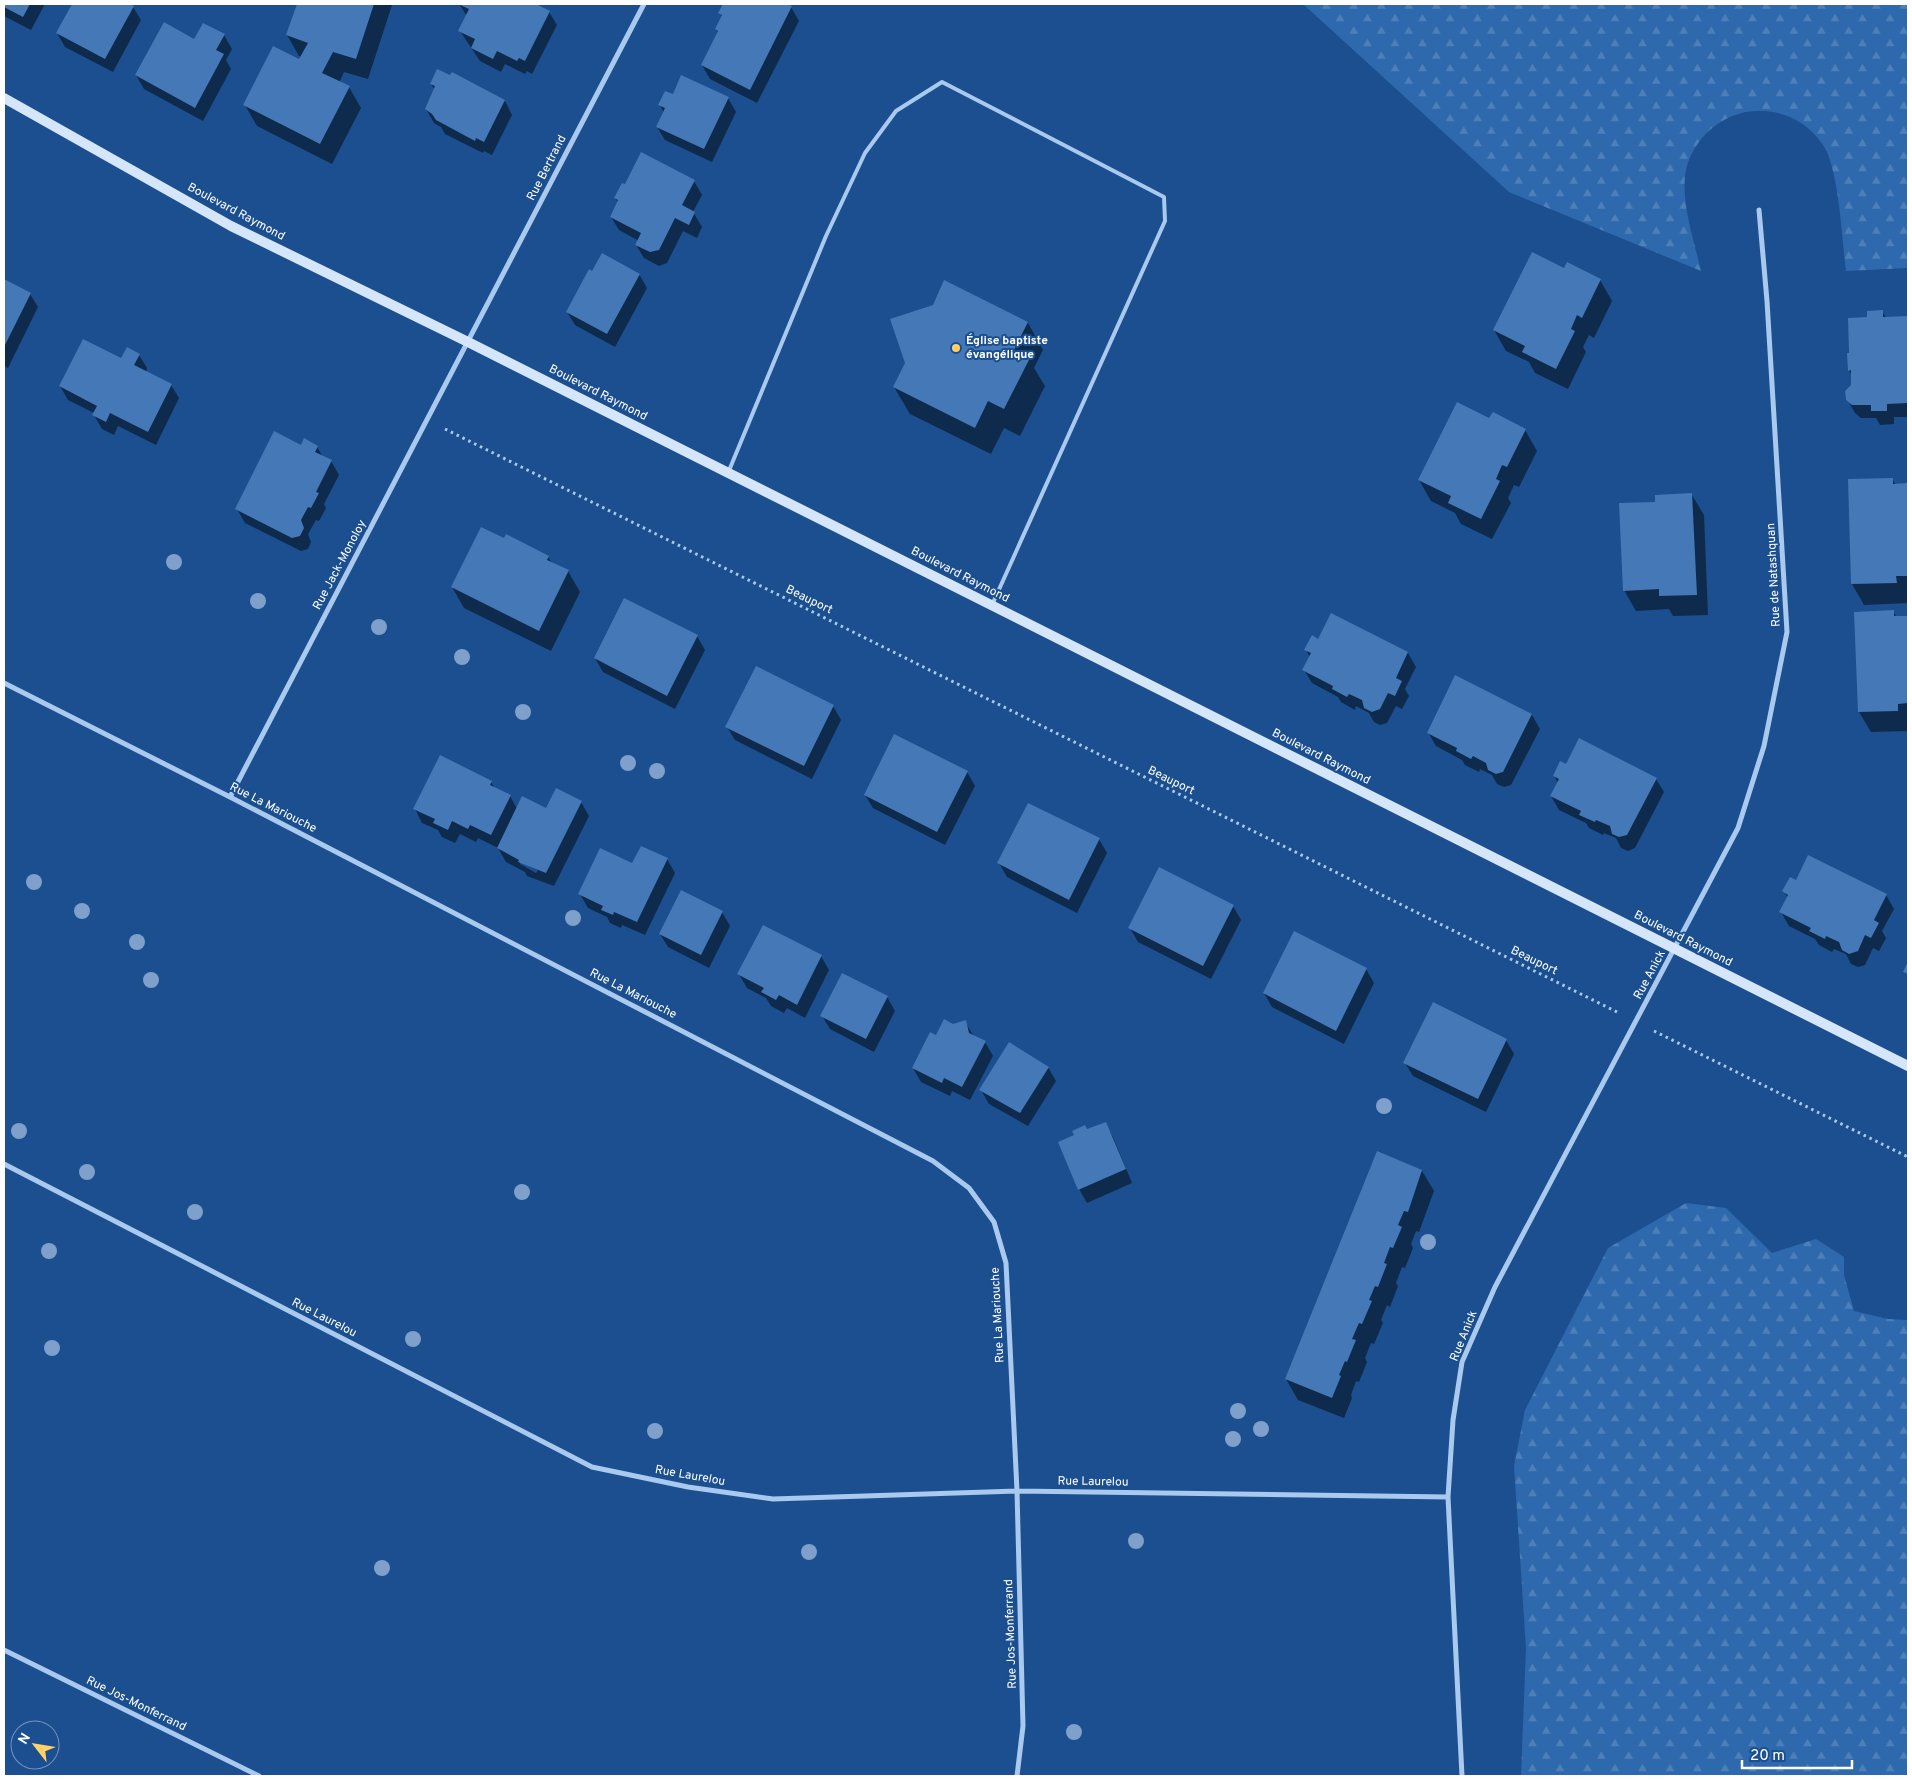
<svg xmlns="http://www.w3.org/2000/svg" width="1912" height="1780" font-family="Overpass,sans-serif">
	<defs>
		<pattern id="forest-firs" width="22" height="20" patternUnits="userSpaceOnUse" patternTransform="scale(1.25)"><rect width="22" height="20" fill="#2e69ad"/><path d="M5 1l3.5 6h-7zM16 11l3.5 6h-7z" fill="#4d80b9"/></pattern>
	</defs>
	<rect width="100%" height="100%" fill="#1b4f8f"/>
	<path fill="url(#forest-firs)" d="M1303 4H1908V268L1846 271C1842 240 1839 168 1823 145 1795 103 1736 99 1703 137 1695 146 1688 159 1686 170 1680 201 1694 240 1701 271L1509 192Z
		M1686 1203 1726 1208 1772 1253 1816 1239 1844 1257V1275L1854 1311 1888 1319 1908 1320V1776H1521L1526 1648 1514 1466 1525 1410 1608 1248Z"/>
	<path fill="#0007" fill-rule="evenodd" d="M4 4H45L31 30 4 16Z
		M73 4H128L133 7 141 20 113 72 65 47 57 33Z
		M298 4 392 5 368 79 344 72 339 83 349 87 361 108 332 164 257 126 245 105 300 61 302 57 299 56 287 35Z
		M459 4H534L549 12 557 25 532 74 527 71 525 74 505 64 501 72 480 61 460 31 467 16Z
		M724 4H784L791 7 799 21 757 103 710 79 702 65 718 33 716 29 722 17 720 13Z
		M224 35 232 49 226 60 231 69 203 121 144 89 136 75 195 41Z
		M452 74 505 101 512 115 492 155 484 151 483 153 445 134 441 127 434 123 426 109 435 90 431 84 451 77Z
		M674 95 728 98 736 112 712 162 665 140 657 127 664 113 660 105Z
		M694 181 702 195 693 212 702 227 697 238 683 231 667 263 659 266 644 258 636 245 639 241 619 230 611 217 618 202 615 198Z
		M1565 270 1600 280 1612 301 1594 338 1589 335 1583 347 1586 352 1568 389 1535 373 1529 362 1506 351 1494 330Z
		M592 273 639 274 647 288 615 347 575 325 567 312Z
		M4 281 30 294 38 307 8 368 4 366Z
		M945 282 1028 323 1043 350 1034 368 1045 386 1020 436 1004 428 991 454 910 414 894 387Z
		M1882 311 1886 318 1908 317V417H1894V424L1880 425 1876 418H1861L1855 413 1847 399 1852 386V376L1849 370 1851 354 1868 318Z
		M139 355 147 368 146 372 171 385 179 398 156 445 118 426 114 435 102 429 94 415V413L68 400 60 386 121 360Z
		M1490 419 1525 430 1537 451 1519 487 1514 485 1508 498 1511 503 1492 539 1461 524 1455 513 1431 501 1419 480Z
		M301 446 317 447 323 457 331 461 339 475 324 504 326 508 319 521 316 520 308 534 311 542 308 549 301 551 245 523 237 509Z
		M1892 479 1896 485H1908V603L1864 605 1852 584 1849 480Z
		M1692 495 1704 515 1708 615 1673 616 1669 609 1636 611 1624 590 1656 503Z
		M548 557 552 563 568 571 580 592 551 651 464 608 452 587Z
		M1893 611 1897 618 1908 617V731L1871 732 1859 712Z
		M1332 614 1408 653 1416 667 1405 689 1409 696 1402 709 1396 706 1387 723 1380 725 1374 722 1369 713 1356 706 1355 710 1341 702 1338 697 1312 683 1304 670 1310 657 1306 650 1319 640Z
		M697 636 705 650 675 709 603 672 595 658Z
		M1456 677 1532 715 1540 729 1511 785 1504 787 1497 784 1492 775 1480 769 1479 772 1465 765 1462 760 1436 746 1428 732Z
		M833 706 841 720 812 779 735 740 727 727Z
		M1567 766 1656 779 1664 792 1635 848 1628 851 1621 848 1616 838 1604 833 1603 835 1589 828 1586 823 1559 810 1551 796 1558 783 1554 776Z
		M967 772 975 786 945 845 873 808 865 795Z
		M491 782 495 789 510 796 517 809 547 810 581 802 589 816 554 886 527 876 525 872 506 862 498 848 478 838 476 842 460 834 455 843 442 837 438 830 422 823 415 809ZM520 862 538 870 536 873 520 864Z
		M1099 839 1107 853 1077 913 1007 877 999 863Z
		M667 859 675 873 645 935 622 925 621 928 610 923 607 917 588 908 580 894 633 865Z
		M1796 882 1886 895 1894 909 1882 931 1886 938 1879 951 1873 948 1865 965 1858 967 1851 964 1846 954 1834 949 1832 952 1819 945 1815 939 1789 926 1781 912 1788 898 1784 891Z
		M1233 906 1241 920 1211 979 1138 942 1130 928Z
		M722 912 730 926 709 968 668 947 660 934Z
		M821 956 829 970 805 1018 787 1008 784 1013 771 1006 766 998 747 988 739 974Z
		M1366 969 1374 983 1344 1044 1272 1007 1264 993Z
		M887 997 895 1011 874 1052 830 1029 822 1016Z
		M965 1022 973 1035 985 1042 993 1056 970 1100 952 1091 950 1096 921 1082 913 1068 936 1036Z
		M1506 1040 1514 1054 1486 1112 1413 1076 1405 1063Z
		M1048 1067 1056 1081 1028 1126 989 1104 981 1090Z
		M1105 1123 1113 1137 1132 1183 1087 1203 1079 1189 1087 1131Z
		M1422 1171 1434 1191 1419 1232 1416 1231 1411 1244 1413 1248 1405 1268 1402 1267 1396 1283 1398 1286 1390 1307 1387 1305 1381 1320 1383 1323 1374 1344 1371 1343 1365 1358 1367 1362 1359 1382 1356 1381 1351 1395 1352 1398 1344 1418 1298 1400 1286 1379Z"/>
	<path fill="#4478b7" d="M4 4H30L23 17 4 7Z
		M72 4H130L134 6 105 59 56 33Z
		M297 4H374L356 59 333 52 322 73 350 86 320 144 243 105 273 46 299 59 308 43 286 35Z
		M458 4H536L550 11 525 61 519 58 517 61 497 51 493 59 471 48 475 39 458 31 469 9Z
		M723 4H787L792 6 750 90 701 65 718 31 715 29 722 15 718 13Z
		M164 22 194 39 203 23 225 34 216 50 224 54 195 108 135 75Z
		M437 69 450 75 452 72 505 100 484 142 476 138 475 141 436 120 432 114 425 109 435 86 430 84Z
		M681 75 729 97 704 149 656 127 665 108 658 105 665 91 673 94Z
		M641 152 695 180 682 205 695 212 689 225 675 218 659 250 650 252 635 245 641 233 610 217 618 200 614 198 622 183 625 184Z
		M1532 252 1564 268 1567 262 1601 279 1582 318 1577 315 1571 329 1575 331 1556 369 1522 352 1525 346 1493 330Z
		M602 253 640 274 607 334 566 312 589 269 592 271Z
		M4 279 31 293 4 347Z
		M944 280 1028 322 1014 350 1030 358 1004 409 988 401 975 428 893 387 905 363 890 319 933 305Z
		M1883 310V317L1908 316V403L1887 404V411H1871V405H1852L1846 400 1845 391 1851 385V370L1848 371 1847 353H1849L1848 318 1867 317V311Z
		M83 339 121 358 127 347 140 354 134 365 172 384 148 432 110 413 106 422 92 415 97 406 59 386Z
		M1457 402 1489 418 1493 412 1526 429 1507 467 1502 465 1496 479 1500 481 1481 519 1448 503 1451 496 1418 480Z
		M274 431 301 445 304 438 318 446 315 452 332 460 316 492 319 493 311 508 308 507 301 520 304 528 300 536 292 538 235 509Z
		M1893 478V484L1908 483V576H1896L1897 583 1851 584 1848 479Z
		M1692 493 1697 595 1659 596V589L1623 591 1619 503 1655 502V495Z
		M481 527 504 538 506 534 549 556 547 560 569 570 539 631 451 587Z
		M624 598 698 635 667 696 594 658Z
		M1894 610V616H1908V703L1898 704V711L1858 712 1854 612Z
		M1331 613 1408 652 1396 678 1402 681 1395 696 1388 693 1380 709 1372 712 1364 708 1362 700 1349 694 1347 697 1332 689 1333 686 1302 670 1311 653 1304 650 1312 635 1318 639Z
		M756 666 834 705 804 766 725 727Z
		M1455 675 1532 714 1503 772 1496 774 1488 770 1486 763 1473 756 1471 759 1456 751 1457 748 1427 733Z
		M894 734 968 771 937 832 864 795Z
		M1579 738 1657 778 1627 835 1619 837 1612 834 1610 826 1596 820 1595 822 1579 815 1581 811 1550 796 1559 779 1553 776 1560 761 1566 764Z
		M440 755 492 781 490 785 511 795 491 835 470 825 468 829 452 821 448 830 433 823 435 819 413 809Z
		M556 788 582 801 546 873 518 862 519 860 497 848 522 796 546 808Z
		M1028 803 1100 838 1069 900 997 863Z
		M641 846 668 858 637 922 614 912 613 915 601 910 603 906 578 894 600 848 632 863Z
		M1808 855 1887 894 1874 920 1879 923 1871 938 1865 935 1858 951 1849 954 1842 950 1839 942 1826 936 1825 939 1809 931 1811 928 1779 912 1788 895 1782 891 1790 877 1796 880Z
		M1159 867 1234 905 1203 966 1128 928Z
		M681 890 723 911 701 955 659 934Z
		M763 925 822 955 797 1005 779 995 776 1000 761 992 764 988 737 974Z
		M1294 931 1367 968 1336 1031 1263 993Z
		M1908 961V974L1903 972Z
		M842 973 888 996 866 1039 820 1016Z
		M1433 1002 1507 1039 1478 1099 1403 1063Z
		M944 1019 953 1024 966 1020 969 1033 986 1041 962 1087 944 1078 942 1083 912 1068 930 1032 936 1035Z
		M1009 1042 1049 1067 1020 1113 979 1090Z
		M1106 1122 1126 1169 1078 1190 1058 1142 1074 1135 1072 1131 1085 1125 1087 1129Z
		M1377 1151 1422 1170 1408 1212 1404 1211 1398 1225 1402 1227 1393 1248 1390 1247 1384 1263 1387 1264 1378 1287 1375 1286 1369 1300 1372 1301 1362 1324 1359 1323 1352 1339 1356 1340 1347 1362 1345 1361 1339 1375 1341 1376 1332 1398 1285 1379Z"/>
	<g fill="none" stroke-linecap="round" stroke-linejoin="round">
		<path stroke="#a9c9ee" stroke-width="3" stroke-dasharray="2.5 4" stroke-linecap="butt" d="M445 429 1617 1012
			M1654 1031 1908 1157"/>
		<path stroke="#a9c9ee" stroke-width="4" d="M728 473 826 236 865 153 896 111 942 82 1164 197 1165 221 992 605"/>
		<path stroke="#a9c9ee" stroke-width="5" d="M4 683 230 797 933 1161 969 1188 994 1222 1006 1263 1017 1491 1023 1726 1017 1776
			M230 797 644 4
			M4 1164 592 1467 688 1487 773 1499 1017 1491 1448 1497
			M4 1650 259 1776
			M1462 1776 1448 1497 1453 1420 1462 1362 1495 1287 1738 828 1764 746 1787 632 1767 301 1759 210"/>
		<path stroke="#d6e6fa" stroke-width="10" d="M4 98 231 226 468 342 1908 1066"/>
	</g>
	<g fill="#7ea0ca">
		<circle cx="174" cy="562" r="8"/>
		<circle cx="258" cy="601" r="8"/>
		<circle cx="379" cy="627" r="8"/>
		<circle cx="462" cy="657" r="8"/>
		<circle cx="523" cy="712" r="8"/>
		<circle cx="628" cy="763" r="8"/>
		<circle cx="657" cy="771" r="8"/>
		<circle cx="34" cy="882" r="8"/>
		<circle cx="82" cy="911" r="8"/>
		<circle cx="573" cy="918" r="8"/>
		<circle cx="137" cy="942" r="8"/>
		<circle cx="151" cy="980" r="8"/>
		<circle cx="1384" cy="1106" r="8"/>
		<circle cx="19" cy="1131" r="8"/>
		<circle cx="87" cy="1172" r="8"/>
		<circle cx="522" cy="1192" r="8"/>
		<circle cx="195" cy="1212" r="8"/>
		<circle cx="1428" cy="1242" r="8"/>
		<circle cx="49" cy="1251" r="8"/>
		<circle cx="413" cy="1339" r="8"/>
		<circle cx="52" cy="1348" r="8"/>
		<circle cx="1238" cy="1411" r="8"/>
		<circle cx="1261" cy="1429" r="8"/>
		<circle cx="655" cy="1431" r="8"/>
		<circle cx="1233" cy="1439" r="8"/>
		<circle cx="1136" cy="1541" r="8"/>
		<circle cx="809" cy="1552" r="8"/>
		<circle cx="382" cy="1568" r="8"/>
		<circle cx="1074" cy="1732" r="8"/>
	</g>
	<circle fill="#ffd166" stroke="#1b4f8f" stroke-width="2" cx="956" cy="348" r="5"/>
	<g text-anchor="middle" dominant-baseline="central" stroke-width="4" stroke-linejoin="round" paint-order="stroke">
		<g font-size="12" fill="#fff" stroke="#1b4f8f">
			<text transform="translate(547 168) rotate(-63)">Rue Bertrand</text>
			<text transform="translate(236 212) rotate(28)">Boulevard Raymond</text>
			<text transform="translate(598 393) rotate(27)">Boulevard Raymond</text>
			<text transform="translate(340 565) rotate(-62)">Rue Jack-Monoloy</text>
			<text transform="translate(960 575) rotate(27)">Boulevard Raymond</text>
			<text transform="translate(1774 575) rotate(-93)">Rue de Natashquan</text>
			<text transform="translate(809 600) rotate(26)">Beauport</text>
			<text transform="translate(1321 757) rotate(27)">Boulevard Raymond</text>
			<text transform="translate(1171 781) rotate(26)">Beauport</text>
			<text transform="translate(273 808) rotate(27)">Rue La Mariouche</text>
			<text transform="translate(1683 939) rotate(27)">Boulevard Raymond</text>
			<text transform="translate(1534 961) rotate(26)">Beauport</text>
			<text transform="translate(1650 975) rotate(-62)">Rue Anick</text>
			<text transform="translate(633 994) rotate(27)">Rue La Mariouche</text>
			<text transform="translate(998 1315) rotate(-93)">Rue La Mariouche</text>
			<text transform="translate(324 1318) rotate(27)">Rue Laurelou</text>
			<text transform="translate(1464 1336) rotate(-68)">Rue Anick</text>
			<text transform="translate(690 1476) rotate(10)">Rue Laurelou</text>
			<text transform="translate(1093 1482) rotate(1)">Rue Laurelou</text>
			<text transform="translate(1011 1634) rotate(-92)">Rue Jos-Monferrand</text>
			<text transform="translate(136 1704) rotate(26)">Rue Jos-Monferrand</text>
		</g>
		<g font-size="12" font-weight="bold" fill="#fff" stroke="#1b4f8f" text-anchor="start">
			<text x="966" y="341">Église baptiste<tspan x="966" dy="14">évangélique</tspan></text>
		</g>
	</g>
	<rect width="1912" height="1780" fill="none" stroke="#ffffff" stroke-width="10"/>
	<g transform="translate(35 1745) rotate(301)"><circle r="24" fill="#1b4f8f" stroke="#7695bc"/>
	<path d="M0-4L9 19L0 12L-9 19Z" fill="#ffd166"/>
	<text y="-8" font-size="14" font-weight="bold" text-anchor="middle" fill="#ffffff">N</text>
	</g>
	<path d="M1742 1760v8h110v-8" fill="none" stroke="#ffffff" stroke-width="2.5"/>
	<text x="1750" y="1760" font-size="15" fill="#ffffff" stroke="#1b4f8f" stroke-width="4" paint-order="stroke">20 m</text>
</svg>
